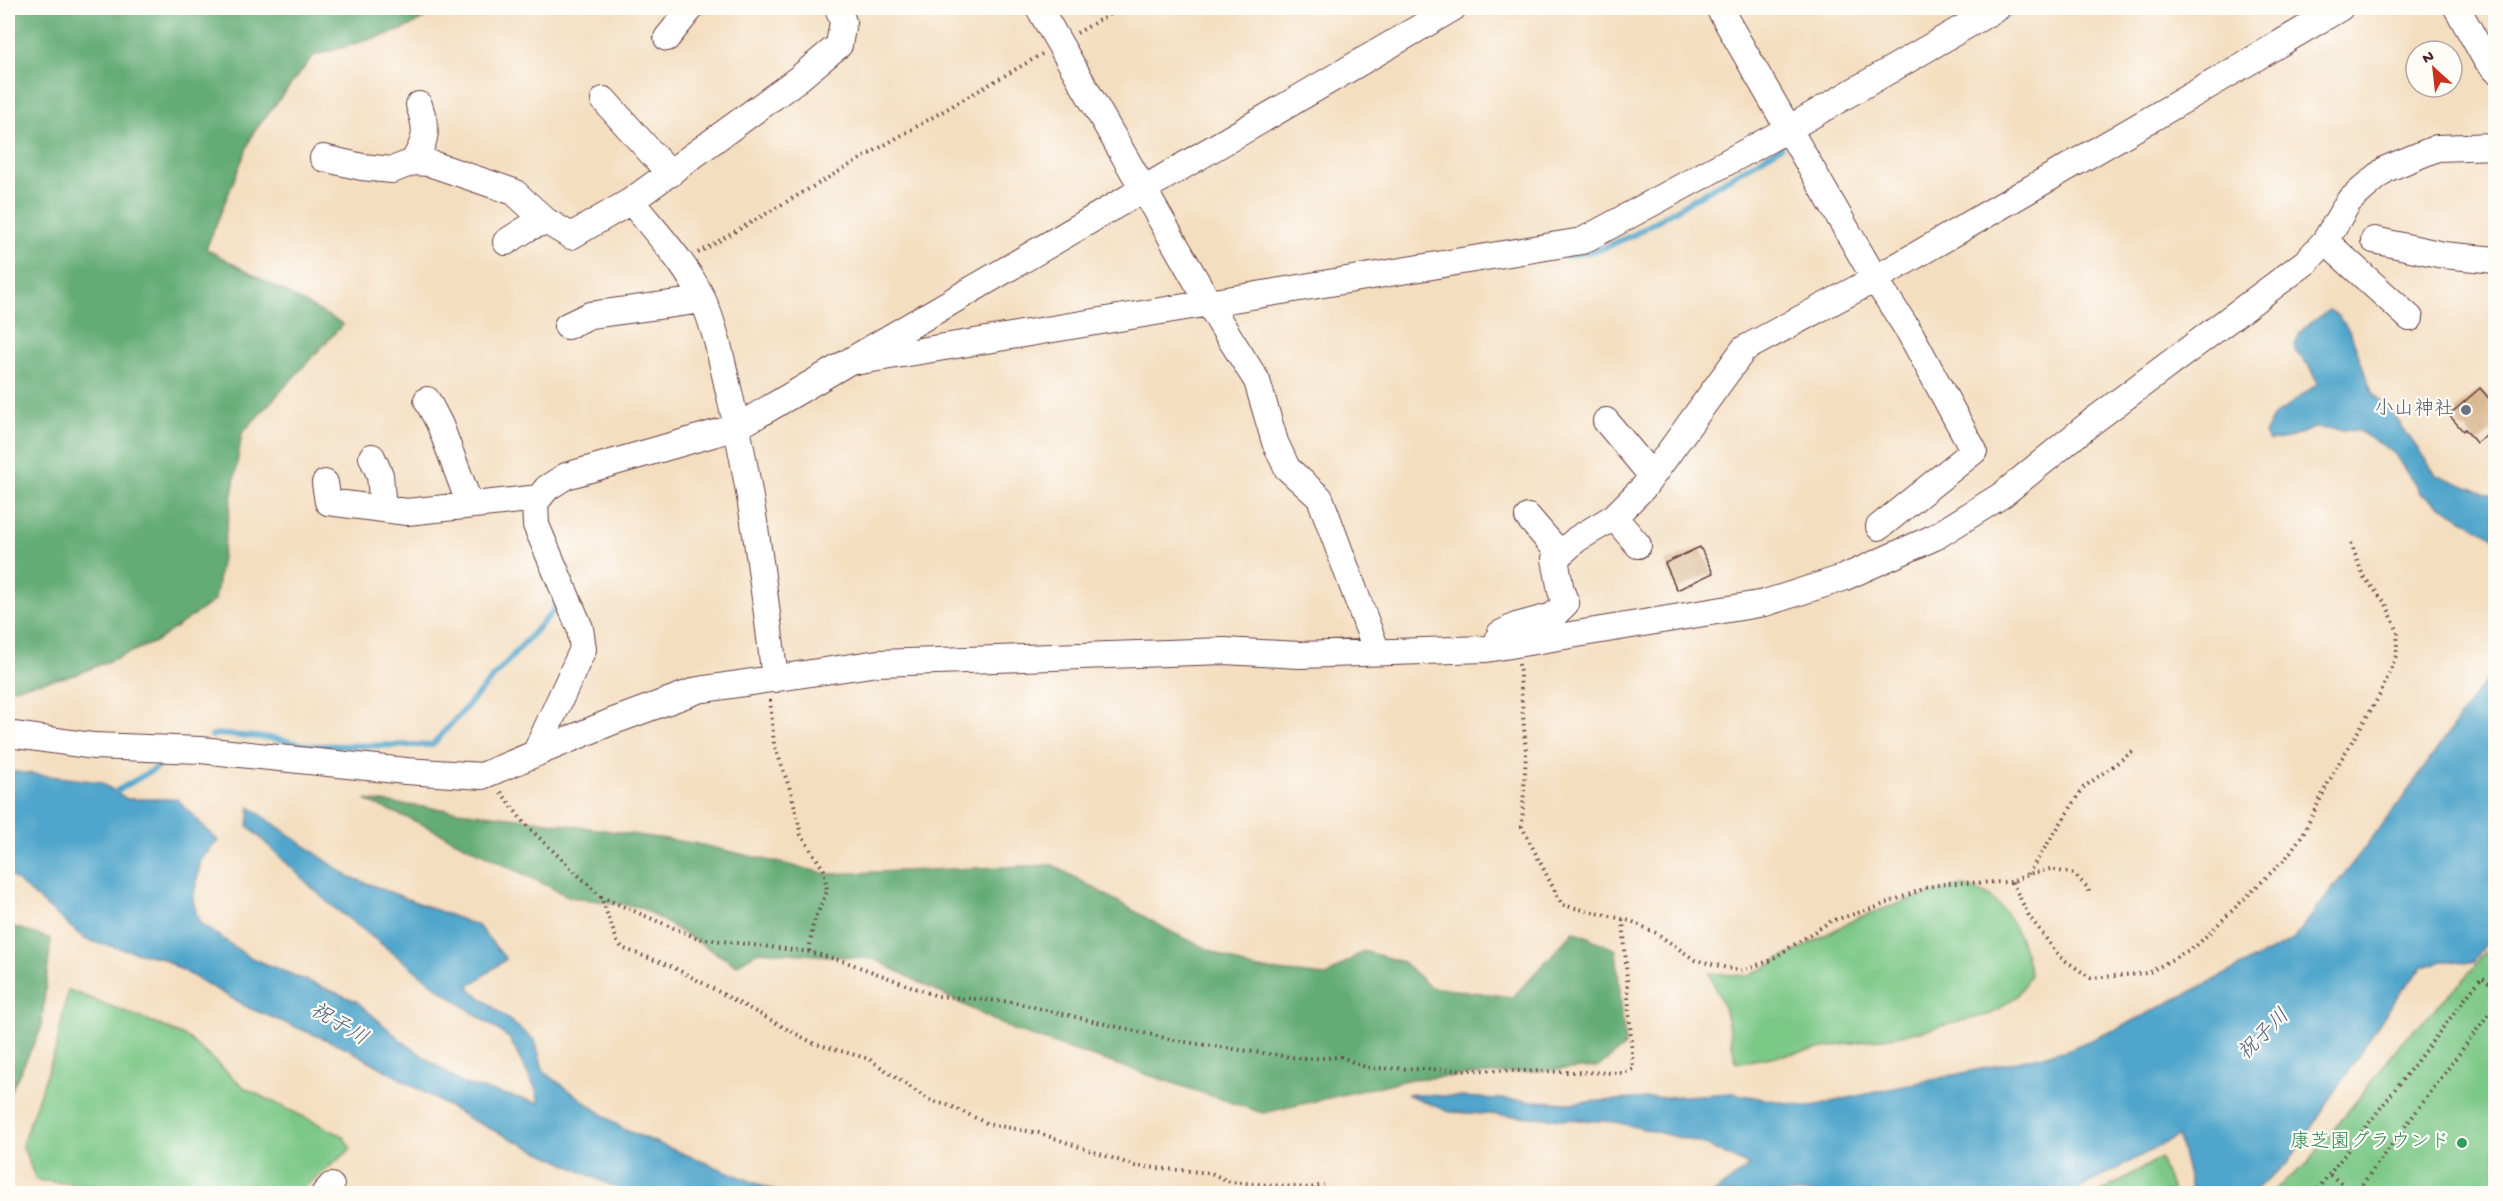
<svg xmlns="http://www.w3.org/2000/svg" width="2503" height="1201" font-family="'Gochi Hand','Klee One',sans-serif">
	<rect width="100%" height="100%" fill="#fdfcf7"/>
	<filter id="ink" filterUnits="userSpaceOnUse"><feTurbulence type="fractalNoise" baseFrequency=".0167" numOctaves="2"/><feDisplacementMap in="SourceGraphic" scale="12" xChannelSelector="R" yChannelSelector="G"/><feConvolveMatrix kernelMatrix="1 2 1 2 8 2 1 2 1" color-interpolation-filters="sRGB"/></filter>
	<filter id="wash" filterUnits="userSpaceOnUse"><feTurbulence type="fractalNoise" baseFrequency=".008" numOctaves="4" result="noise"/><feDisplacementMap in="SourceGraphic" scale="24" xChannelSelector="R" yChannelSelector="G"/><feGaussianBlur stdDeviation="1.35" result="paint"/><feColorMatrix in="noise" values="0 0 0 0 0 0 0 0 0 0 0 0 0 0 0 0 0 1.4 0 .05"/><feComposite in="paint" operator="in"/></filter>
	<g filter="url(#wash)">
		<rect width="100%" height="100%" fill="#f4dec0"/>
		<path fill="#7bc887" stroke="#627459" stroke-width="1.5" d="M1962 886C1970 889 1982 891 1989 896 2013 915 2025 946 2030 975L2017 996 1991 1014 1907 1034 1736 1063 1725 1010 1709 973 1749 976 1857 918 1915 898Z
			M2495 939V1193L2269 1194 2307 1164 2403 1041 2467 976Z
			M68 990 155 1023 188 1038 245 1088 343 1136 351 1149 297 1193H161L36 1180 22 1144 56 1048Z
			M2160 1158 2173 1193H2099Z"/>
		<path fill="#64ac74" stroke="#576650" stroke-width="1.5" d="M8 8H444L402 30 313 56 253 133 206 249 343 324 242 433 215 600 155 642 75 675 8 689Z
			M365 800 526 819 693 843 828 874 1053 865 1173 933 1249 968 1326 976 1363 951 1403 962 1430 987 1513 997 1574 931 1616 950 1625 1046 1598 1067 1411 1079 1263 1113 1013 1030 874 959 759 951 736 965 640 907 570 897 424 825Z
			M8 925 51 939 41 1029 8 1097Z"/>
		<path fill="#4fa5cb" stroke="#4c627b" stroke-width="1.5" d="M2329 310 2340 317 2351 334 2372 392 2396 418 2436 475 2495 497V538L2421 494 2394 453 2359 431 2314 428 2292 437 2270 441 2264 434 2273 417 2317 384 2312 369 2295 351C2295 329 2313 321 2329 310Z
			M2495 632V947L2487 942 2474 962 2443 961 2423 967 2398 995 2288 1163 2251 1193H2192L2178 1136 2071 1193H1714L1749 1166 1701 1143 1616 1122 1450 1112 1406 1094 1568 1103 1732 1093 1808 1107 2067 1050 2117 1029 2293 940 2400 802 2491 673Z
			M8 771 100 782 127 799H177L218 841 201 859 193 901 199 922 249 957 356 1001 402 1041 463 1084 539 1103 536 1090 509 1038 438 988 327 902 248 826 250 807 348 876 478 926 506 959 468 987 535 1041 544 1072 623 1129 780 1193H627L472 1120 347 1048 249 1008 161 958 86 940 8 873Z"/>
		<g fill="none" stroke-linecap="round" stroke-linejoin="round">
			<path stroke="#4fa5cb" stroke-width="6" d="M2001 19 2019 8
				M1567 256 1601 249 1635 234 1781 147
				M212 736 216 734 272 738 310 746 432 745 554 610 558 595
				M108 796 165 763"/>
		</g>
		<g id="blocks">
			<path fill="#d3ac7f" d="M2480 388 2493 403 2489 406 2496 415V429L2476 443 2465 429 2463 431 2449 415Z
				M1700 547 1713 573 1677 590 1665 563Z"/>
		</g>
	</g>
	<g filter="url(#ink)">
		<use href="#blocks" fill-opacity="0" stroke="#643c41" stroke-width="1.5"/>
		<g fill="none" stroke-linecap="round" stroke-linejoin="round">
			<g stroke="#643c41" stroke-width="28">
				<path id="minor" d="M1039 8 1221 324 1257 381 1275 442 1287 468 1320 498 1377 652
					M1719 8 1875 279 1910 333 1974 451 1879 527
					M2457 8 2485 58 2496 70
					M667 38 691 8
					M604 100 670 174
					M323 158 362 167 392 170 413 162 429 163 514 192 546 221 571 236 631 201
					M413 162C427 139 428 131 419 105
					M2374 240 2443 255 2496 260
					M2325 241 2410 318
					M506 242 528 228 546 221
					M567 326 590 315 702 300
					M860 361 1582 241 1790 128 1997 8
					M427 400 440 425 470 505
					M1606 421 1652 476
					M372 457 380 475 383 509
					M325 483 328 502 407 512 539 498
					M1528 517 1560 554
					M1614 517 1638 545
					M1498 641 1500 634 1516 626 1553 616 1566 603 1561 591 1555 559 1577 539 1614 517 1644 487 1744 349 1875 279 2213 83 2340 8
					M775 679C764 586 752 493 731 401 723 367 717 332 703 300 686 263 656 233 631 201L798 79 839 45 843 22 838 8
					M8 734 93 746 201 750 406 771 482 776 611 722 698 690 878 663 1224 651 1299 655 1486 649 1765 603 1843 578 1935 537 2002 495 2093 421 2307 261 2325 241 2349 201 2386 169 2437 148 2496 146
					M535 754 583 649 580 628 536 525 535 503 547 488 566 476 737 427 1453 8
					M324 1194 331 1186"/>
			</g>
			<path stroke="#643c41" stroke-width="4" stroke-dasharray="1.5 4.5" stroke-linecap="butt" d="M1077 33 1120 8
				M698 253 1042 54
				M1519 664 1526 753 1522 827 1562 905 1631 921 1656 933 1695 960 1740 971 1769 961 1831 921 1877 907 1928 887 1949 883 2012 882 2028 874 2050 869 2074 874 2088 888 2090 895
				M770 700 774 744 792 795 801 835 824 870 827 891 813 924 809 952
				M501 792 524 823 601 897 617 941 622 948 673 967 813 1043 869 1059 929 1100 951 1106 988 1124 1039 1133 1135 1166 1211 1173 1230 1182 1309 1188 1324 1185
				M2028 874 2084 787 2136 749
				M2012 882 2029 916 2060 957 2091 978 2148 973 2196 946 2286 858 2303 834 2333 773 2381 693 2396 656 2398 632 2386 604 2363 576 2351 543
				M601 897 697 938 809 952 846 962 937 996 1012 1002 1178 1041 1304 1059 1341 1057 1368 1068 1623 1073 1633 1069 1623 919
				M2330 1175 2355 1193
				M2314 1194 2482 977 2496 988
				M2355 1194 2496 1004"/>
			<use href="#minor" stroke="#fff" stroke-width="26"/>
		</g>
	</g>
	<circle fill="#6b7280" stroke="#fdfcf7" stroke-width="2" cx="2466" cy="410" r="6"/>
	<circle fill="#2e9e5b" stroke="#fdfcf7" stroke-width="2" cx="2462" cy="1143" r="6"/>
	<g text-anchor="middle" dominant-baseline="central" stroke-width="4.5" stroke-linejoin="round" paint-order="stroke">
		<g font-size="20" fill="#5b616d" stroke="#fdfcf7" text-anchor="end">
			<text x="2454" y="410">小山神社</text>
		</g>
		<g font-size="20" fill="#27864d" stroke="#fdfcf7" text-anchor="end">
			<text x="2450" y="1143">康芝園グラウンド</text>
		</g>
		<g font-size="21" font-style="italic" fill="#4c5b73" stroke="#fdfcf7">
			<text transform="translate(338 1026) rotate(31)">祝子川</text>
			<text transform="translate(2265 1036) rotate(-45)">祝子川</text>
		</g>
	</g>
	<rect width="2503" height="1201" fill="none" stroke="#fdfcf7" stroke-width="30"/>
	<g transform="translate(2434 69) rotate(333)"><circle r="28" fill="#fdfcf7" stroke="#b5a4a5" stroke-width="1.5"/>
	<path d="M0-4.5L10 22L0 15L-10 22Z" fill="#c8321e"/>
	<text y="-9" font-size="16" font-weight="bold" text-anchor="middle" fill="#4a1f2b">N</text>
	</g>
</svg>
